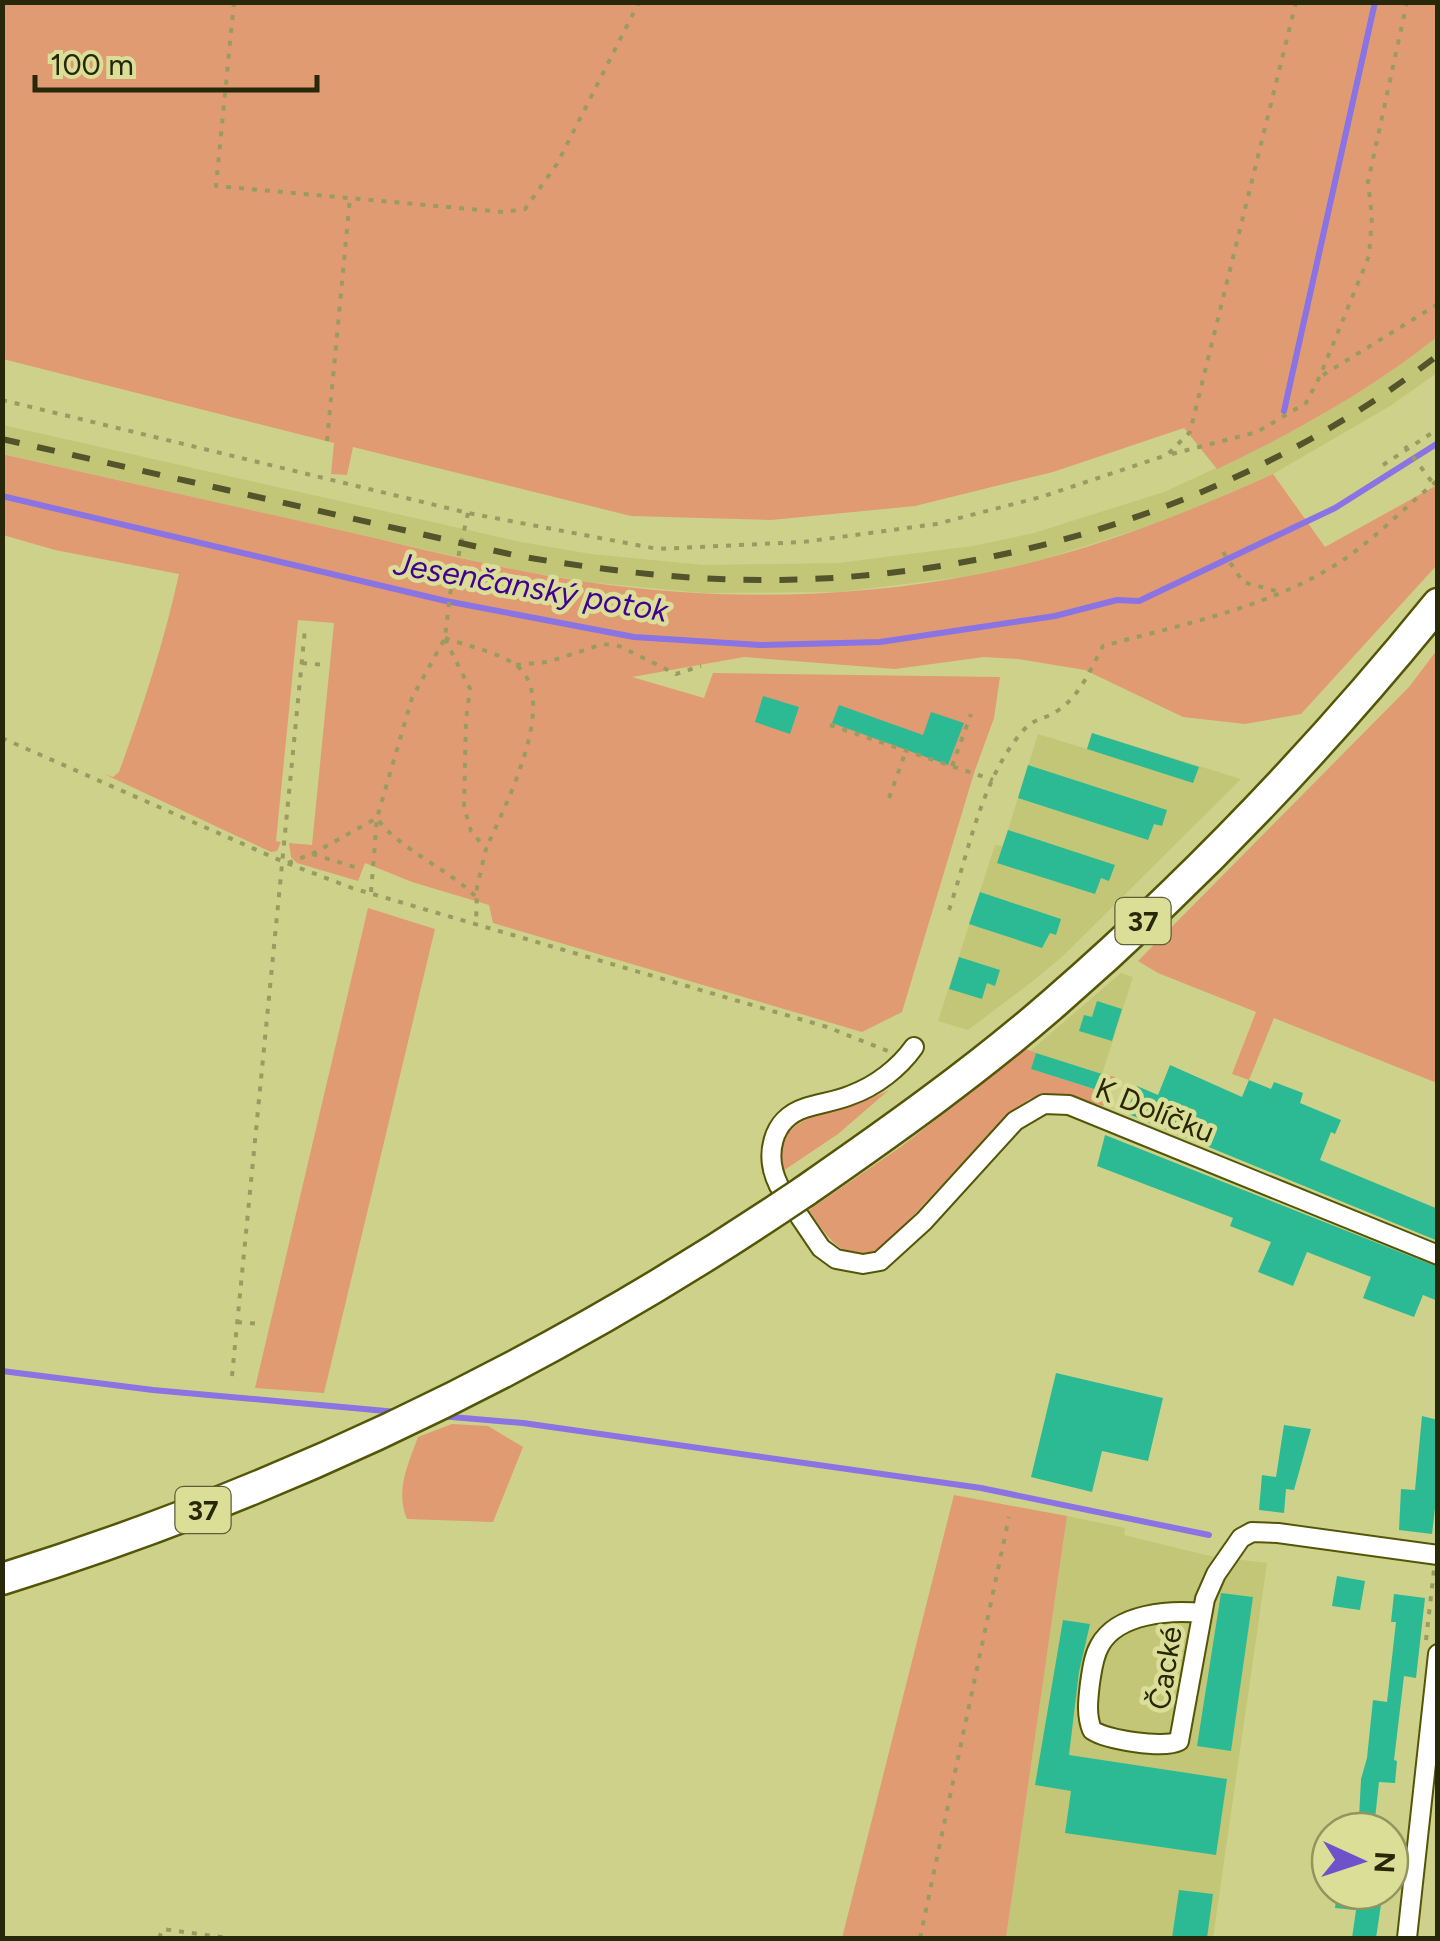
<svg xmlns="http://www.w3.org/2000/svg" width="1440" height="1941" font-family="Figtree,sans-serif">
	<rect width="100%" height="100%" fill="#ced18a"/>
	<path fill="#c3c677" d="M1437 337V373L1390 406 1273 474 1174 518 1041 560 979 575 840 592 702 593 587 582 515 570 3 454V425L521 542 591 554 704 565 838 563 973 546 1034 533 1164 492 1260 448 1313 420 1375 382Z
		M1092 733 1241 779 1063 956 1033 981 968 1030 938 1021 995 845 1003 846 1038 734 1087 749Z
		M1121 973 1133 977 1097 1090 1015 1064Z
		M1067 1516 1125 1528 1124 1535 1210 1556 1267 1563 1213 1938H1006Z"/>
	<path fill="#e09b73" d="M2 3H1437V337C1370 390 1294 433 1217 469L1184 428 1053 472 915 506 771 520 631 516 353 447 347 475 331 474 334 443 3 359Z
		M2 454C113 479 224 504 335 529 419 548 502 570 587 582 717 601 851 599 980 574 1083 554 1178 517 1273 474L1325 547 1437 485V565L1301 714 1245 724 1183 717 1085 670 1018 659 984 657 895 669 744 657 632 677 704 698 713 673 1000 677 994 718 974 773 902 1012 862 1032 493 923 489 905 412 882 365 863 358 881 297 863 291 857 289 843 312 845 334 623 298 620 276 841 281 842 277 851 271 852 104 774 113 777 119 772C143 707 164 642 179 574L55 550 3 535Z
		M1437 650V1083L1274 1018 1249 1080 1232 1074 1256 1012 1158 973 1138 961 1409 687Z
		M368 908 435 929 324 1393 255 1388Z
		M1026 1049 1036 1053 1031 1069 1096 1090 1102 1074 1115 1077 1109 1101 1103 1106 1062 1094 1029 1099 997 1125 887 1244C849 1271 829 1240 809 1210L902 1146Z
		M889 1090 838 1134 783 1171C769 1117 825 1115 860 1103 870 1099 880 1094 889 1090Z
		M452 1424 488 1426 523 1447 493 1522 407 1519C395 1490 408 1465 418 1437Z
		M954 1495 1067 1516 1006 1938H842Z"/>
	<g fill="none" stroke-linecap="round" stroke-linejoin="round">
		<path stroke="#8a73e2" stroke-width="6" d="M1284 411 1375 2
			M2 496 446 601 634 637 760 645 880 642 1055 616 1117 600 1139 601 1335 508 1438 443
			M2 1371 153 1390 397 1412
			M440 1416 523 1423 981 1488 1209 1535"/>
	</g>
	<path fill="#2cba95" d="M763 696 799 707 790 734 755 722Z
		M839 705 923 735 931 712 964 723 948 765 832 723Z
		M1092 733 1199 767 1193 783 1087 749Z
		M1028 765 1167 810 1162 826 1154 824 1148 840 1018 798Z
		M1008 830 1115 865 1109 881 1101 878 1095 894 997 863Z
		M980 892 1061 919 1056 935 1050 933 1042 948 969 924Z
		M959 957 1000 970 995 986 987 983 982 999 949 989Z
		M1097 1001 1122 1009 1112 1041 1079 1031 1084 1015 1092 1017Z
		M1036 1053 1102 1074 1097 1090 1031 1069Z
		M1170 1065 1242 1097 1249 1080 1271 1089 1274 1082 1303 1093 1300 1103 1341 1120 1335 1134 1331 1132 1320 1160 1438 1209V1241L1126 1113 1137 1086 1158 1095Z
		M1105 1135 1438 1267V1301L1423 1295 1414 1317 1363 1298 1371 1277 1307 1252 1293 1286 1258 1272 1271 1242 1230 1226 1233 1218 1097 1166Z
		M1056 1373 1163 1398 1148 1461 1102 1451 1092 1492 1031 1477Z
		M1422 1416 1438 1420V1482L1432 1534 1399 1530 1401 1489 1415 1490Z
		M1284 1425 1311 1429 1294 1490 1286 1489 1284 1513 1259 1510 1262 1475 1276 1477Z
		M1337 1576 1365 1581 1360 1610 1332 1606Z
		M1221 1593 1253 1597 1231 1751 1197 1746Z
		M1394 1594 1425 1598 1416 1678 1404 1676 1394 1760 1397 1761 1395 1783 1379 1782 1375 1819 1359 1818 1361 1779 1367 1758 1373 1700 1387 1702 1396 1622H1391Z
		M1063 1620 1090 1624 1079 1672 1069 1755 1227 1779 1216 1855 1065 1833 1071 1791 1035 1785Z
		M1179 1890 1213 1894 1207 1938H1172Z
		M1356 1891H1383L1376 1938H1352L1356 1910 1335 1908 1337 1892 1356 1894Z"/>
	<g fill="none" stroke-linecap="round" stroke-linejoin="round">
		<g stroke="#545607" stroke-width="22">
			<path id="street" d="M779 1186C764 1156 771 1119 805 1108 820 1103 837 1101 851 1095 876 1086 899 1068 914 1047
				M800 1217 821 1248 836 1259 863 1264 880 1261 924 1221 1015 1121 1044 1104 1069 1105 1438 1255
				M1202 1613C1170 1610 1118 1613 1100 1645 1093 1657 1092 1671 1090 1683 1088 1700 1086 1715 1092 1730 1107 1740 1164 1749 1179 1741L1205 1599 1216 1574 1241 1538 1252 1532 1278 1533 1438 1555
				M1407 1938 1438 1654"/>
		</g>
		<g stroke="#545607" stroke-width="35">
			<path id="primary" d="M805 1191C890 1132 976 1071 1054 1003 1193 882 1321 748 1438 604
				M2 1579C278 1493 538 1369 778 1209"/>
		</g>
		<path stroke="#999c62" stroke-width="4" stroke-dasharray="5 8" stroke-linecap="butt" d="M234 2 216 186 503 212 525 209 557 164 639 2
			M1323 375 1438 304
			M2 400 468 513 658 549 803 542 936 524 1041 497 1167 455 1190 432 1296 2
			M327 441 350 198
			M1405 446 1438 490
			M1172 454 1257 432 1306 403 1320 376 1369 256 1372 217 1368 182 1407 2
			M1383 465 1438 429
			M1223 552 1243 582 1276 591
			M445 638C467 646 499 652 517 666 561 701 503 809 486 849
			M445 639 470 689 466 720 464 807 471 831 486 849 477 887 476 926
			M302 663 325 665
			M516 665 548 662 603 644 619 646 676 674 701 666
			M830 725 993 780
			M2 738 284 862 352 888 827 1027 888 1051
			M952 766 971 714
			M889 798 904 756
			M312 854 377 818C396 847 448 869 475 896
			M288 863 312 854 358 868
			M371 892 377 818 412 698 445 638 450 594 468 513
			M949 910C968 854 980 786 1017 738 1035 714 1041 723 1060 709 1081 694 1091 668 1103 646 1183 624 1273 607 1343 560 1377 537 1406 506 1438 480
			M237 1322 260 1324
			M232 1376 305 629
			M1426 1640 1434 1570
			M159 1938 163 1929 228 1938
			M920 1938 1009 1517"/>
		<use href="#street" stroke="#fff" stroke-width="18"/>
		<use href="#primary" stroke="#fff" stroke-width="30"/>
		<path stroke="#53542c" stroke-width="6" stroke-dasharray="18 18" stroke-linecap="butt" d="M2 439 518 556C603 570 687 581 774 580 1009 578 1251 500 1438 355"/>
		<g stroke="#545607" stroke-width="35" stroke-linecap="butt">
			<path id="primary-bridge" d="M778 1209 805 1191"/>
		</g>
		<use href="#primary-bridge" stroke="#fff" stroke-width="30"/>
	</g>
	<g text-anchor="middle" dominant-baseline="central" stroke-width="9" stroke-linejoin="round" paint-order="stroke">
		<g fill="#dbde97" stroke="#5d5f34" stroke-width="2.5">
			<rect x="1115.5" y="898" width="55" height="46" rx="8"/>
			<rect x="175.5" y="1487" width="55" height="46" rx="8"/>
		</g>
		<g font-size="28" font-weight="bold" fill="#27280a">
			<text x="1143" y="921">37</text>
			<text x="203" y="1510">37</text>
		</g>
		<g font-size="30" fill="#27280a" stroke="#dbde97">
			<text transform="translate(1155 1110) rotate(22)">K Dolíčku</text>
			<text transform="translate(1165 1668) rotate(-81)">Čacké</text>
		</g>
		<g font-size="32" font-style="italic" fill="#400291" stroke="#dbde97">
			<text transform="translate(531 587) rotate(10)">Jesenčanský potok</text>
		</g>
	</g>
	<rect width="1440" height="1941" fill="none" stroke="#27280a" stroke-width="10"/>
	<g transform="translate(1360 1861) rotate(93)"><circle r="48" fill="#dbde97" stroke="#93955f" stroke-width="2.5"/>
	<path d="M0-8L18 38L0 25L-18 38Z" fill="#6f51ca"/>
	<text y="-15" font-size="28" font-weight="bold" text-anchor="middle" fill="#27280a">N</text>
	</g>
	<path d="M35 75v15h282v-15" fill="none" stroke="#27280a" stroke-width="5"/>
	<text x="50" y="75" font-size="30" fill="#27280a" stroke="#dbde97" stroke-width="8" paint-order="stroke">100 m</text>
</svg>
